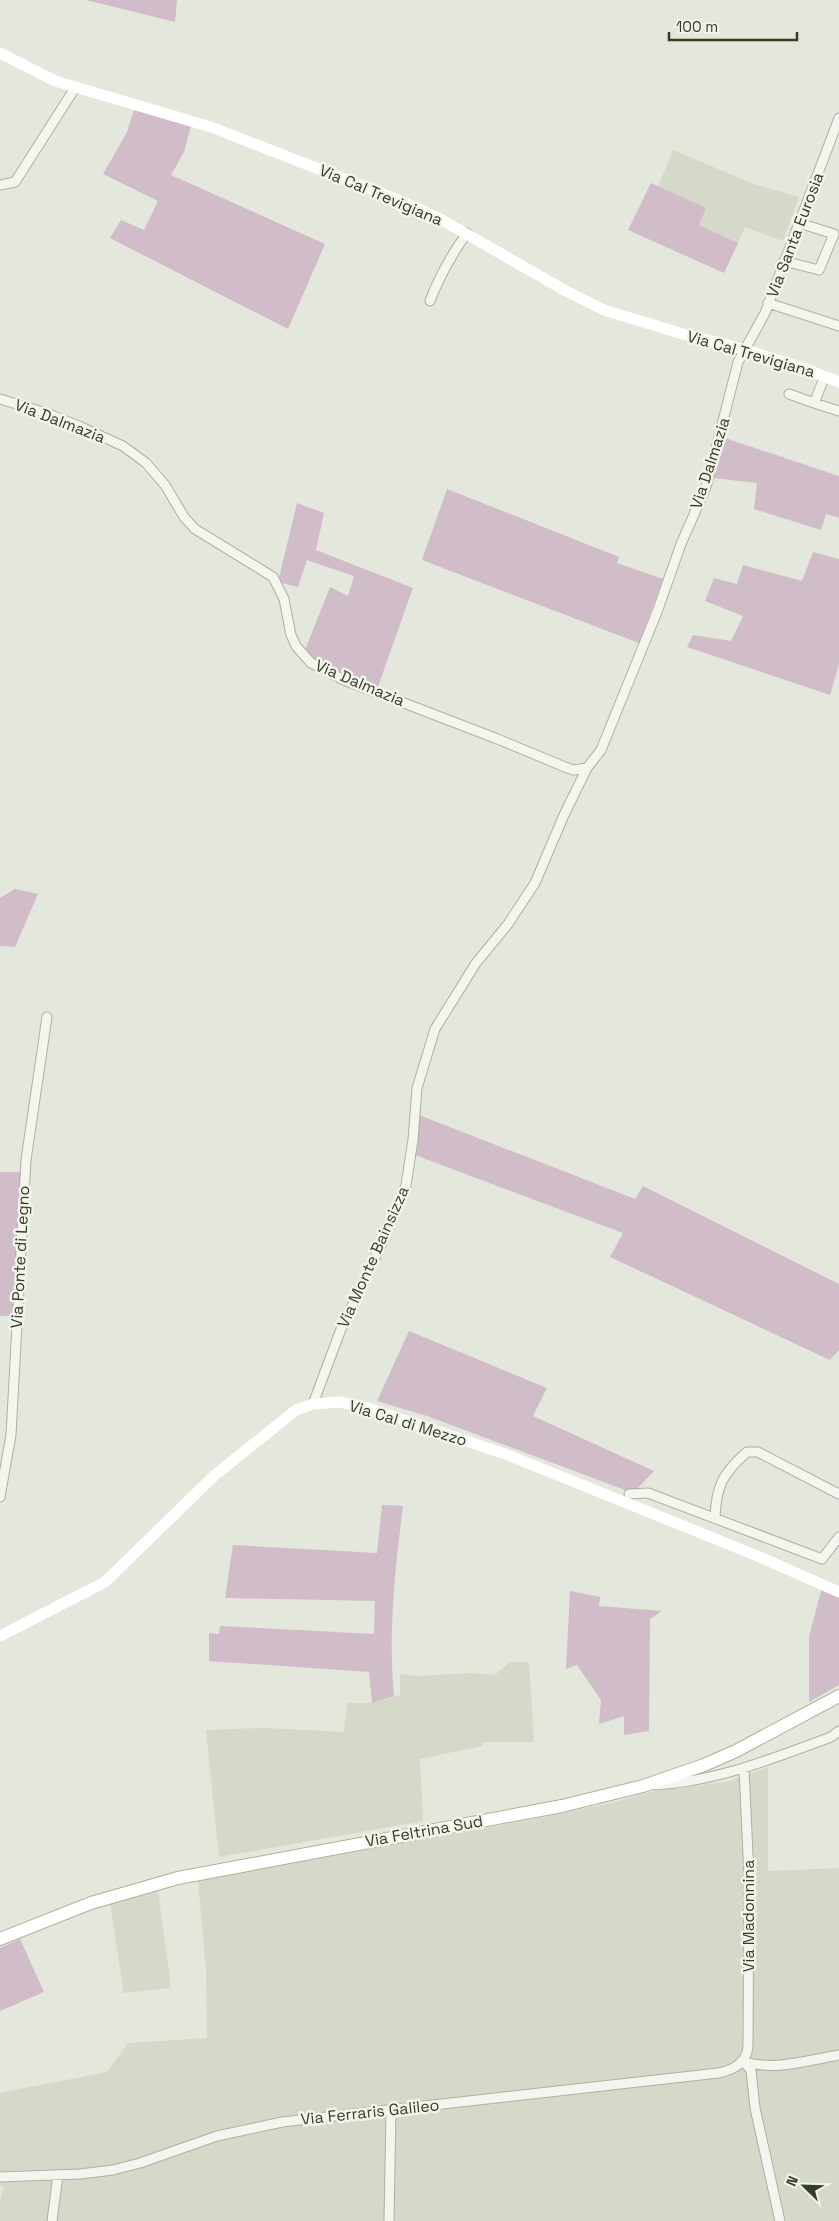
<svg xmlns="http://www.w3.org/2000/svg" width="839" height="2221" font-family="'Space Grotesk',sans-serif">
	<rect width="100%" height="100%" fill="#e4e7db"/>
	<path fill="#d4d9c9" d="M673 150 754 184 799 197 783 241 745 227 738 243 699 225 705 208 658 187Z
		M510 1662H529L534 1742H483L482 1746 420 1759 423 1821 219 1857 206 1730 267 1728 344 1732 347 1703H372L400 1695V1674L416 1676 470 1673 495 1675Z
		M768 1767V1871L839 1868V2221H0V2201L4 2187 0 2186V2093L107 2072 128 2043 207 2038 206 1972 198 1880 529 1820 607 1804 662 1789H676L730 1781Z
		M158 1890 171 1988 124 1993 110 1904Z"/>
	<path fill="#d1bcc9" d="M86 0H177L175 22Z
		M134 110 191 126 184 152 171 175 325 244 288 329 110 238 121 220 144 230 158 201 103 174 127 132Z
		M651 183 706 208 699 225 738 243 724 273 628 230Z
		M722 437 839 476V518L826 514 821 530 754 509 757 483 713 478Z
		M447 489 619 557 617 563 663 579 639 643 422 560Z
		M297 503 324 513 316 550 413 588 376 692 303 655 330 587 348 596 354 576 307 560 298 587 278 582Z
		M813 552 839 559V664L830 695 687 647 693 635 731 641 743 616 705 601 714 578 737 584 743 565 802 581Z
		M15 889 38 894 15 947 0 946V898Z
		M419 1115 635 1199 643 1186 839 1284V1350L830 1360 610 1257 623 1233 415 1155Z
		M0 1172H26L19 1316H0Z
		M409 1331 547 1388 533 1416 654 1471 633 1493 427 1416 377 1401Z
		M382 1505 403 1506C395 1569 388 1633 394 1696L372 1703 369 1672 209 1661V1633L219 1634 220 1626 374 1634 375 1601 225 1598 233 1545 377 1553Z
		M822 1587 839 1595V1685L809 1702V1637Z
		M570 1591 600 1597 599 1606 662 1611 650 1619 649 1731 624 1735V1716L599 1724 601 1700 577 1665 566 1669Z
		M20 1939 44 1992 0 2011V1948Z"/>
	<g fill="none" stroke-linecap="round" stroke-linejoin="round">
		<g stroke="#acb1a1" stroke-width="11">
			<path id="street" d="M0 185 15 182 75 88
				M784 261 819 270 834 234 799 223
				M430 301C439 277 452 254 467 233
				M768 303 839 326
				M789 394 814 403 825 376
				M0 399 46 413 79 426 123 446 146 463 165 485 184 517 195 529 273 577 284 599 291 635 296 646 311 663 344 680 495 738 565 767 573 770 587 768 601 750 657 612 681 544 706 487 738 362 765 313 839 118
				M814 403 839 411
				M313 1404 341 1329 383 1241 406 1185 413 1140 417 1088 435 1029 476 963 508 924 535 883 564 815 587 768
				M629 1494 648 1493 822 1559 839 1537
				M0 1497 11 1435 26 1160 47 1017
				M715 1518C716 1486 723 1473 747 1452H758L839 1494
				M656 1785C718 1781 774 1758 831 1737L839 1731
				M743 2061 751 2070 755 2108 780 2221
				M745 2062C775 2071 809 2060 839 2055
				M0 2177 80 2174 113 2170 140 2163 217 2136 282 2122 718 2073C734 2070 747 2063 748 2046L749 1876 744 1769
				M52 2221 58 2175
				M389 2221 391 2110"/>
		</g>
		<g stroke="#acb39a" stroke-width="14">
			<path id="primary" d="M0 1939 91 1903 178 1878 562 1806 643 1786 704 1765 736 1751 839 1696"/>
		</g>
		<use href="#street" stroke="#f3f5ee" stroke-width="9"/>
		<path stroke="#fff" stroke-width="11" d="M0 53 55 81 211 127 406 203 442 220 566 291 604 310 683 334 736 347 803 368 839 382
			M0 1636 105 1582 215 1475 296 1410 313 1404 339 1402 365 1407 508 1455 755 1555 839 1592"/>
		<use href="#primary" stroke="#fff" stroke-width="12"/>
	</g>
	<g text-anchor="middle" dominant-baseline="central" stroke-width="5" stroke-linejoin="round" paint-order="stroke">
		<g font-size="16" fill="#363d25" stroke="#f2f4eb">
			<text transform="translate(381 195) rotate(23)">Via Cal Trevigiana</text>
			<text transform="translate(795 235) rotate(-69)">Via Santa Eurosia</text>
			<text transform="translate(751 354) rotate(16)">Via Cal Trevigiana</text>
			<text transform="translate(60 421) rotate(21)">Via Dalmazia</text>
			<text transform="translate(710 463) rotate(-72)">Via Dalmazia</text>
			<text transform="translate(360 683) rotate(23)">Via Dalmazia</text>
			<text transform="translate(20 1257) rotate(-87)">Via Ponte di Legno</text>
			<text transform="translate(373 1257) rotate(-66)">Via Monte Bainsizza</text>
			<text transform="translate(408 1423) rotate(17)">Via Cal di Mezzo</text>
			<text transform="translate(424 1831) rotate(-10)">Via Feltrina Sud</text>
			<text transform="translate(748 1916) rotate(-90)">Via Madonnina</text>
			<text transform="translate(370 2112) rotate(-6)">Via Ferraris Galileo</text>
		</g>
	</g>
	<g transform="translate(804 2186) rotate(293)" stroke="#f2f4eb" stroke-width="4" paint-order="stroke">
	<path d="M0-4L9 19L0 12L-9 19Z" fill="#363d25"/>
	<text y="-8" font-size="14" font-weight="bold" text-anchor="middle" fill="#363d25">N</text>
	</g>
	<path d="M669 32v8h128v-8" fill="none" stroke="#363d25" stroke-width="2.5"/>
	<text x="676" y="32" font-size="15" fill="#363d25" stroke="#f2f4eb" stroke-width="4" paint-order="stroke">100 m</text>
</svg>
